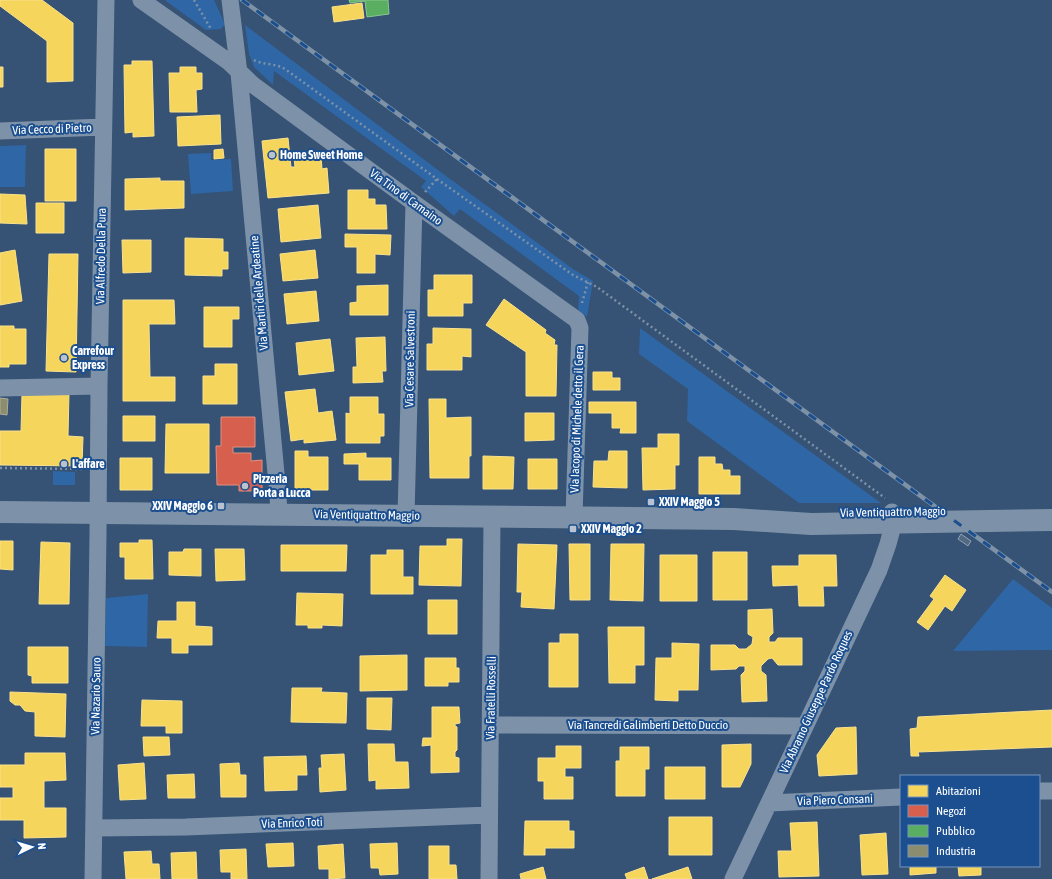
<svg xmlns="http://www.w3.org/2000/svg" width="1052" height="879" font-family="'Asap Condensed',sans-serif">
	<rect width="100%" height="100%" fill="#365274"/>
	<path fill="#2f66a5" d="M166 0H214L225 24 221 29 206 30 166 1Z
		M245 25 442 173 573 269 593 281 587 317 578 310 579 296 460 209 454 216 421 187 426 181 274 71 273 85 254 67 249 54Z
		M26 145 25 187H0V146Z
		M211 153V160L231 159 233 191 191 194 188 154Z
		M640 328 881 503H799L687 421 688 389 639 354Z
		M53 471 75 472V485H53Z
		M1013 579 1052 608V650L953 651Z
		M148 594 147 647 105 646 106 598Z"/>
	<path fill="#f6d55c" stroke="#f9e28d" d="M0 0H42L73 23V81L47 82V41L0 6Z
		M362 3 364 18 334 22 332 7Z
		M132 61H152L154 136 133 137V132L125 133 124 65H132Z
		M0 67H3V87H0Z
		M180 67H196V73H202V89L196 90 197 112H170L169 73H180Z
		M220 115 221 144 178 146 177 117Z
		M288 138 291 167H295L294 159 308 158V159H314V155H321L322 169 327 168 329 193 268 198 262 141Z
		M45 149H76V201H45Z
		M223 149 224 158 214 159V150Z
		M160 178V181H184V208L125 210V179Z
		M348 190H368V199H375V205H386L387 229H348Z
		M0 194 25 195 27 224 0 223Z
		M36 203H64V233H36Z
		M318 205 321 238 281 242 278 209Z
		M345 234 391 235 390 255 375 254V273H357V247H345Z
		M185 238 223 239V252H228V269H222V276L185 275Z
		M122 240H151V272L123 273Z
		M15 250 22 301 0 305V253Z
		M315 250 318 278 283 281 280 254Z
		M49 254H78L76 372 46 371Z
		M434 275H472V303H463V316H428V290H434Z
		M388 285V315H350V303L357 302V286Z
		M316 291 319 321 287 324 284 294Z
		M504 299 546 330 545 333 555 340 554 345H557L556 396H526V352L486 325Z
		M123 300H174L175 324H149L150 377H175V401H123Z
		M204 307H239V319H232V347H204Z
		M0 326H14V329H26V364H9V367H0Z
		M433 328 471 329V357L462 356V370H427V344H433Z
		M385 337 386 371H382L383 382 353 383V367H357L356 338Z
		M330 339 334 371 299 375 296 343Z
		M215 364H237V404H203V376H215Z
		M593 372H612V378H620V390H593Z
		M315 389 318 413 332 411 336 440 304 443V439L291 441 285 392Z
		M69 393 68 436 83 437 82 466 0 465V431H21L22 394Z
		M350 397H378V414H384V436H380V443H346V413L350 414Z
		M429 399H446V418L471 417V456H469V478H430Z
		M589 402H636V433H620L621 428H612V413H589Z
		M525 413H554V440L525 441Z
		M123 416H155V441H123Z
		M166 424H209V473H165Z
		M658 434H679V465H675V489L643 490 642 448H658Z
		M295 451H308V457H328V490H295Z
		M609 451H627V488L593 487 594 461H608Z
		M366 453V458H391V480H359V464H344V454Z
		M483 456 514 457 513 489H483Z
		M699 457H715V464H722L723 470H730V476H740V494H699Z
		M120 458H152V490H120Z
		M528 459H557V489H528Z
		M447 539H462L461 586 419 585 420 546H447Z
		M139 540H152L153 579H125V557H120V543H139Z
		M0 541H13V570L0 569Z
		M41 542 70 543 69 604H39Z
		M518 544 557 545 554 609 521 607 522 592H517Z
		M569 544H590V600H570Z
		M611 544H644L643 601 610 600Z
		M281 545H347L346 571H281Z
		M184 549H201V576L169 575V552H183Z
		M215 549H244L245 580 216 581Z
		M387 550H403V577H413V594H371V555H387Z
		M713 552H747V600H713Z
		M660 555H697V601H660Z
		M799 555H836L837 586H823L824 606H799L798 585 773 586 772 566H799Z
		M945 575 966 590 952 611 945 606 928 630 917 622 934 599 930 596Z
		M297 593 343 594 342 626 322 625V628H308V625H296Z
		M428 600H457V634H428Z
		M177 602H195V626L212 627V645H188V653H172V638H157L158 621H177Z
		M772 609 773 633 769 637V642H775L778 638H802V665H778L772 658 768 659 761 666V671L766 675 767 701 742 702 741 675 745 671V666H739L736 669 711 670V645H735L739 649H746L752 644 753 637 748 634V610Z
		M608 627H644V665H635V683H609Z
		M560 634H578V687H549V643H560Z
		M672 643 699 644 698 690H678V701L655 700 656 658H672Z
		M28 647H68V683H32V676L28 675Z
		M407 655V690L360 691V656Z
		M425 658H456V668H459V682H448V686H425Z
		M292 688H322L321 692 347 693 346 723 291 722Z
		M10 692 66 694 65 737 35 736V712L25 711 20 705H15L10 701Z
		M367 698H392L391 730 367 729Z
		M142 700 182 701V733H166V726H141Z
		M432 707H459L460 723 455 724V726L457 727V750L455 752V757L459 758V772L431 773V745L422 746 423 738H432Z
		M1052 710V747L918 752 919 756H911L910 729 917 728 918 717Z
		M856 727 857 774 819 776 817 755 836 728Z
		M143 737H169L170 755 144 756Z
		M368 744H394L395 762H408L409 788 376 789V780L369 781Z
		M751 744V764L740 787H722V745Z
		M556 746H581V768H565V777H573V799H544V781H538V758H556Z
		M620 747H649V769H645V796H616V761H620Z
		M25 753H65L66 780 44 781V808H66V837L24 838V820H0V798H13V787H0V765H25Z
		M344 754 346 790 320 792 319 768H322L321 755Z
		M306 756 307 775H297V790L265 791 264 757Z
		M144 763 146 799 120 800 118 765Z
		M239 763 240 775H246V797H221L220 764Z
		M665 767H705V799H665Z
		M194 774 195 798H168L167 775Z
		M669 817H712V855H669Z
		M525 821H569V831H574V848H545V855H524Z
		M817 822 819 876 779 877 778 851H792L790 823Z
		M886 833 888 874 862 875 860 835Z
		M293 843 294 866 268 867 266 844Z
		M397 843 398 874 380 875 379 868H371L370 844Z
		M343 844 345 878 329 879V869H319L318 846Z
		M429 846H449V865H456L457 879H429Z
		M246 849 247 879H231V872H221L220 850Z
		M151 851 152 864H159L160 879H126L124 852Z
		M196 852 197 879H172L171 853Z
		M910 866H936V873L910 875Z
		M958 866H981V875L959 876Z
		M543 867 546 879H521L520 874Z
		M644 867 648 879H627L625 874Z
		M688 867 692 879H652Z"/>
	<path fill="#d6604d" stroke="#e29082" d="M221 417H255V447H233V453H251V461L262 460V491H239V485H217L216 446H221Z"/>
	<path fill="#5aae61" stroke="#8cc690" d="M349 0H388L389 14 367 17 365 1 350 3Z"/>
	<path fill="#8c8c6e" stroke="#aeae9a" d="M0 398 8 399 7 415 0 414Z"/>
	<path fill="#526984" stroke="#92a2b6" d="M961 534 971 541 968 546 958 539Z"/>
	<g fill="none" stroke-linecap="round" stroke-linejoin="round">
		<path stroke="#7d92a8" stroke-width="2.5" stroke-dasharray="2 3" stroke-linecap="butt" d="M194 0 211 29
			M254 60C263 65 275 63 285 69L437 179 573 275 597 287 885 498
			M425 192 437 179
			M582 303 588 282
			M0 468 83 469"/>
		<path stroke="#7d92a8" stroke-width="17" d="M141 0 229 62 252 84 414 203 577 320 580 328 574 517
			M230 0 239 73 278 495 279 515
			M0 131 103 127
			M0 388 99 386
			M406 516 414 203
			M491 725 805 726
			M1039 791H1052
			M769 803 901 797
			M94 828 186 827 489 815
			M93 879 98 535 99 386 106 0
			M489 879 492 517
			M733 879 879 570 888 544 892 529V512"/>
		<path stroke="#7d92a8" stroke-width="22" d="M0 512 734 519 811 524 1052 520"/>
		<g stroke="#7e92a7" stroke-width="4.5">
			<path id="rail" d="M242 0 1052 592"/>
		</g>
		<use href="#rail" stroke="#1b4f8f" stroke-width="3" stroke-dasharray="9" stroke-linecap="butt"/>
	</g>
	<g fill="#b9c2ce" stroke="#1b4f8f" stroke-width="1.5">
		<circle cx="272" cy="155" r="4"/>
		<circle cx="64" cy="358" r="4"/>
		<circle cx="64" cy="464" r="4"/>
		<circle cx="245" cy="486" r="4"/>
		<rect x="647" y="498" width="8" height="8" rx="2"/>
		<rect x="217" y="502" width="8" height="8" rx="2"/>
		<rect x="569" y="525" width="8" height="8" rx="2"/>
	</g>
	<g text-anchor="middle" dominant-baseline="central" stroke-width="4" stroke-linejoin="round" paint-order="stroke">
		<g font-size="12" fill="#fff" stroke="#1b4f8f">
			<text transform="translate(52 129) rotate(-2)">Via Cecco di Pietro</text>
			<text transform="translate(406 197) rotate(36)">Via Tino di Camaino</text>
			<text transform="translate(101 256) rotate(-89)">Via Alfredo Della Pura</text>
			<text transform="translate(259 293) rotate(-95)">Via Martiri delle Ardeatine</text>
			<text transform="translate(410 359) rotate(-89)">Via Cesare Salvestroni</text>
			<text transform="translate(577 419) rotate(-88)">Via Iacopo di Michele detto il Gera</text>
			<text transform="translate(893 512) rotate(-1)">Via Ventiquattro Maggio</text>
			<text transform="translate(367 515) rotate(1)">Via Ventiquattro Maggio</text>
			<text transform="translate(96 696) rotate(-89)">Via Nazario Sauro</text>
			<text transform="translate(491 698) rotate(-89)">Via Fratelli Rosselli</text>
			<text transform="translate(816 702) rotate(-65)">Via Abramo Giuseppe Pardo Roques</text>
			<text x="648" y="725">Via Tancredi Galimberti Detto Duccio</text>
			<text transform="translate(835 800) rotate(-2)">Via Piero Consani</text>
			<text transform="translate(292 823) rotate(-2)">Via Enrico Toti</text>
		</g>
		<g font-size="12" font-weight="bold" fill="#fff" stroke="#1b4f8f" text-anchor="start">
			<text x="280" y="155">Home Sweet Home</text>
			<text x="72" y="351">Carrefour<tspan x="72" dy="14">Express</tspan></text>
			<text x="72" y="464">L'affare</text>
			<text x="253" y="479">Pizzeria<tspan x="253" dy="14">Porta a Lucca</tspan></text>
			<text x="659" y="502">XXIV Maggio 5</text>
			<text x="213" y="506" text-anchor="end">XXIV Maggio 6</text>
			<text x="581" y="529">XXIV Maggio 2</text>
		</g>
	</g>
	<rect x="900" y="775" width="140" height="92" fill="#1b4f8f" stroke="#7695bc"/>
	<rect x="908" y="785" width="20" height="12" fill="#f6d55c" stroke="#7695bc"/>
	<text x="936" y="795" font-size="12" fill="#ffffff">Abitazioni</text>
	<rect x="908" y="805" width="20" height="12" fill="#d6604d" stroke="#7695bc"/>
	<text x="936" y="815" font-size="12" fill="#ffffff">Negozi</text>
	<rect x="908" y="825" width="20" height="12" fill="#5aae61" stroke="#7695bc"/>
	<text x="936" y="835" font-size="12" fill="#ffffff">Pubblico</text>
	<rect x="908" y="845" width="20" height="12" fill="#8c8c6e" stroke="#7695bc"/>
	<text x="936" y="855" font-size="12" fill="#ffffff">Industria</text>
	<g transform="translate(32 847) rotate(85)" stroke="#1b4f8f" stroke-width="3" paint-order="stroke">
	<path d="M0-3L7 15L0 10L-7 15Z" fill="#ffffff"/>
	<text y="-6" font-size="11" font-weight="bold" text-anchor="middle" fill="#ffffff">N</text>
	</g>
</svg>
